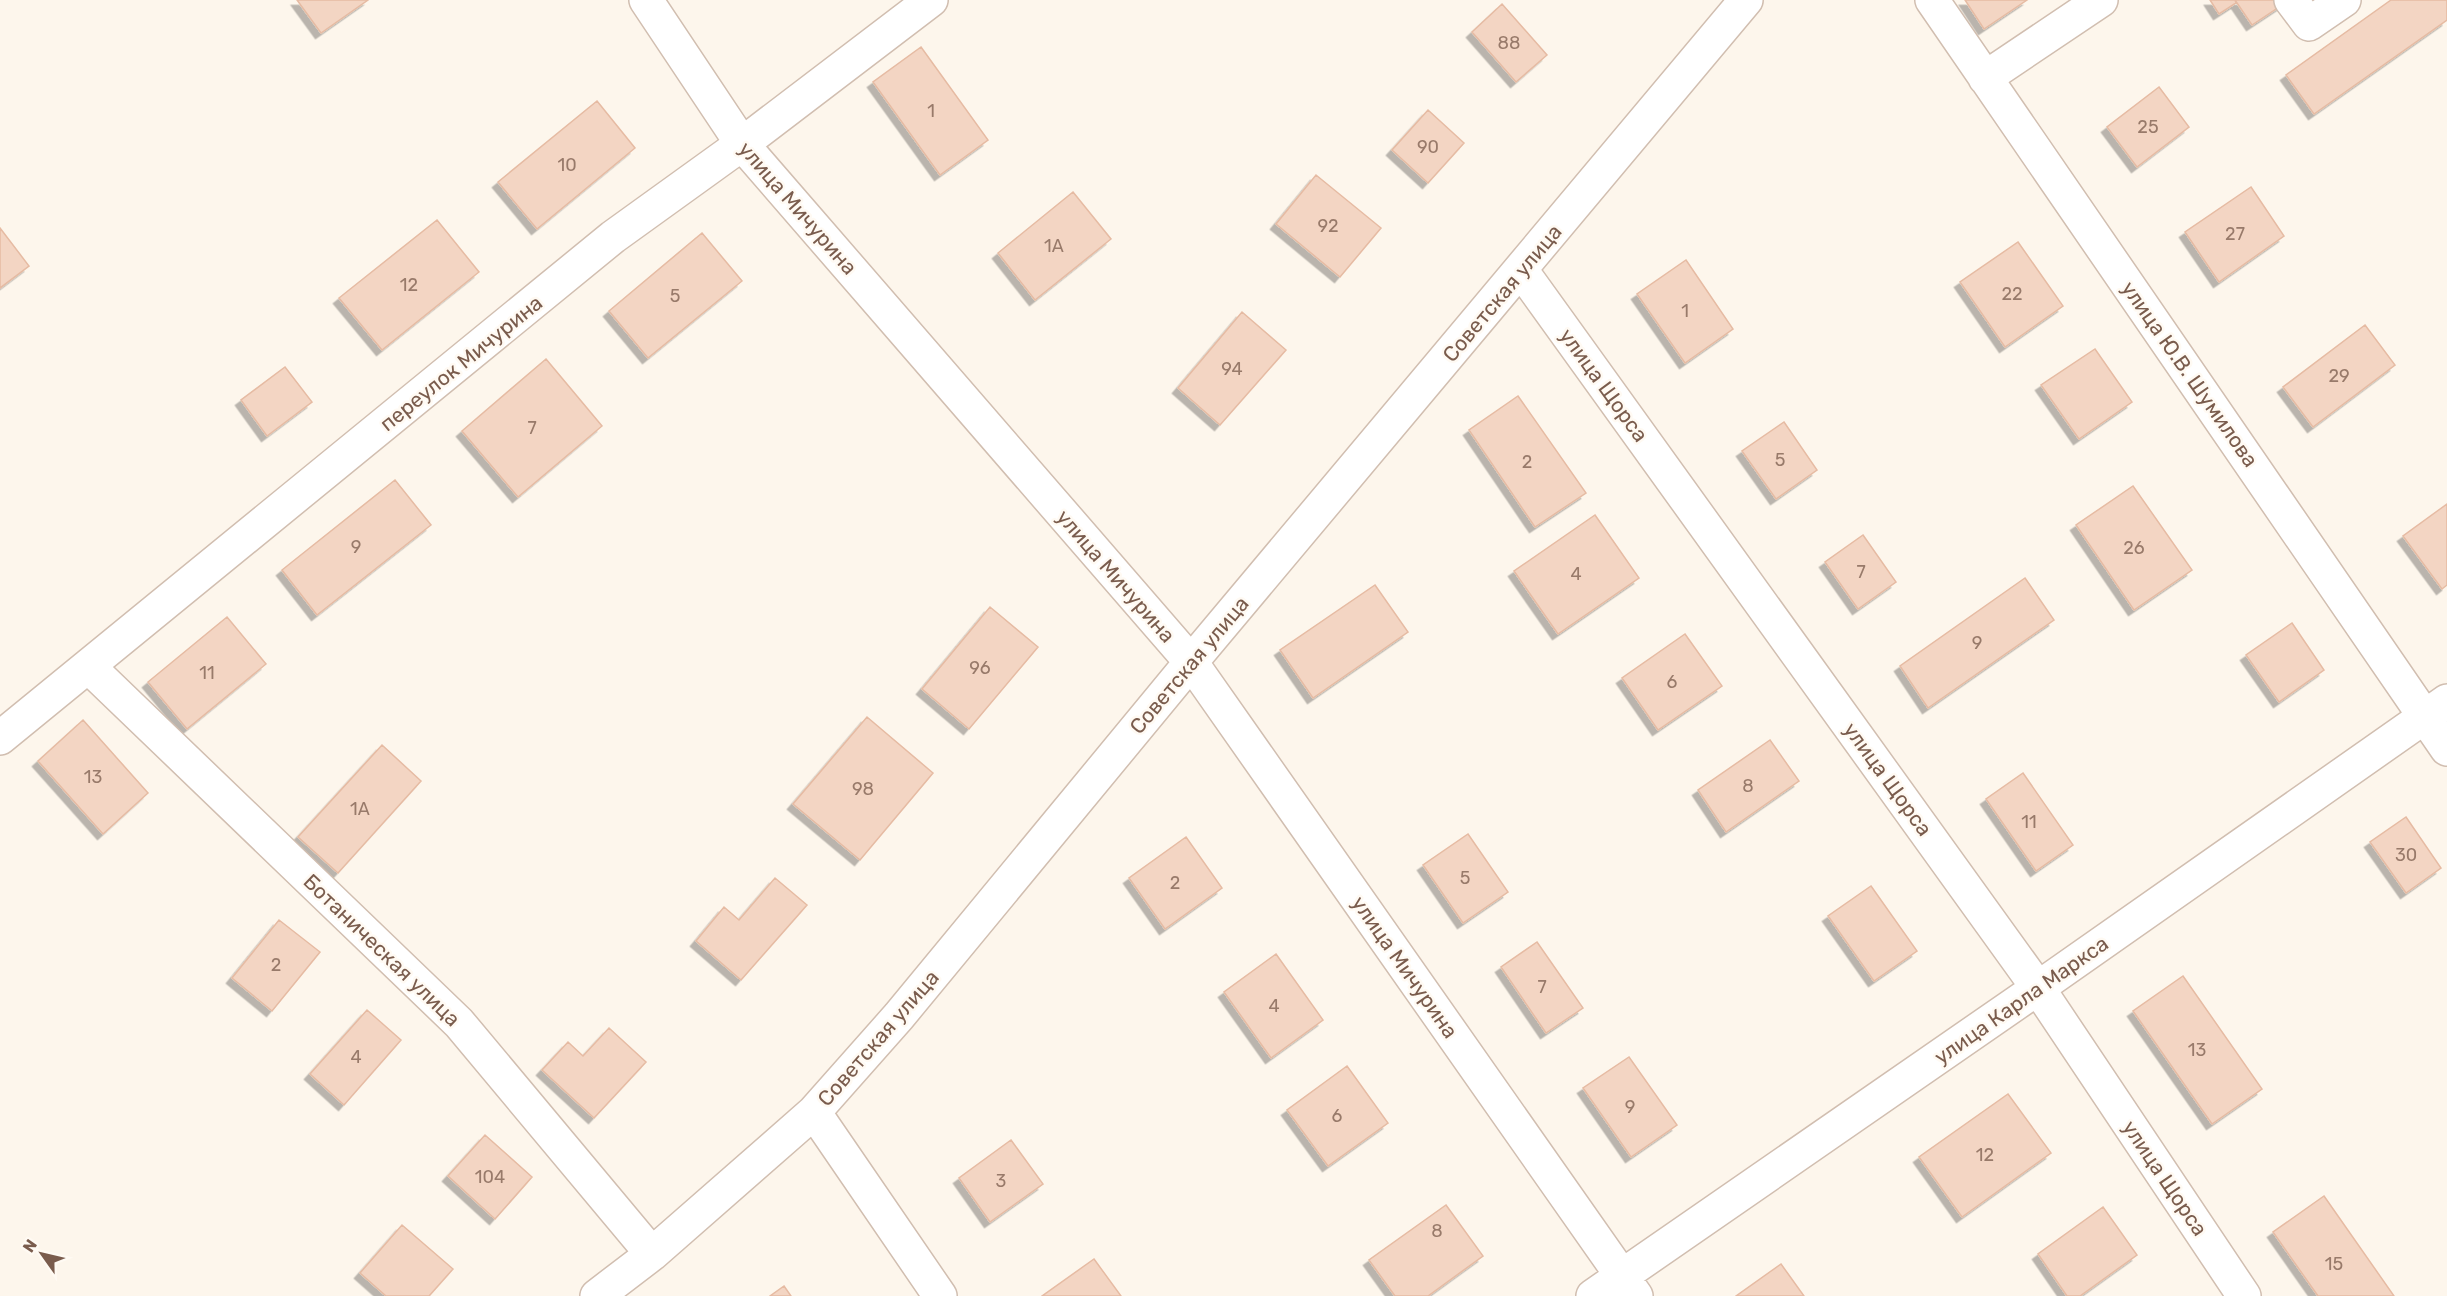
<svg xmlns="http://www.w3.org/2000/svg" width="2447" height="1296" font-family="Rubik,sans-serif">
	<defs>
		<filter id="shadow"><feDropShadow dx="-5.5" dy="5.5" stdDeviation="0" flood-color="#0004"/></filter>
	</defs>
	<rect width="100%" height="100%" fill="#fdf6ec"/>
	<path fill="#f3d5c3" stroke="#e6bba3" stroke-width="1.5" filter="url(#shadow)" d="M297 0H368L321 33Z
		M1965 0H2027L1984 29Z
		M2210 0H2235L2236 3 2219 14Z
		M2235 0H2279L2282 5 2252 25Z
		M2391 0H2447V20L2314 114 2286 75Z
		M1502 4 1547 55 1516 82 1472 32Z
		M921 47 988 140 940 175 873 82Z
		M2159 87 2189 127 2137 167 2107 127Z
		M597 101 635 148 537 229 498 182Z
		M1428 110 1464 143 1428 183 1392 150Z
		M1316 175 1381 228 1340 277 1276 224Z
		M2251 187 2284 236 2219 282 2185 232Z
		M1073 192 1111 239 1035 300 998 253Z
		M437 220 479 272 382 350 339 298Z
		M0 228 29 266 0 288Z
		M702 233 742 281 648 358 609 311Z
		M2018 242 2063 306 2005 347 1960 282Z
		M1686 260 1733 329 1685 363 1637 294Z
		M1242 312 1286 350 1220 425 1178 388Z
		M2365 325 2395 365 2313 427 2283 387Z
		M2095 349 2132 402 2079 439 2041 385Z
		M546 359 602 426 518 497 462 431Z
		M285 367 312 402 267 436 241 400Z
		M1518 396 1586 493 1535 527 1469 430Z
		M1784 422 1817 470 1776 499 1742 451Z
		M395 480 431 525 317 615 282 570Z
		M2133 486 2192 570 2134 610 2076 525Z
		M2447 504V585L2442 589 2403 536Z
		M1595 515 1639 578 1558 634 1514 571Z
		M1863 535 1896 582 1858 609 1825 562Z
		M2025 578 2054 620 1928 708 1900 666Z
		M1375 585 1408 632 1313 698 1280 650Z
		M990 607 1038 647 969 729 922 689Z
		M227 617 266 664 187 729 148 682Z
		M2292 623 2324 670 2279 702 2246 655Z
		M1685 634 1722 686 1658 730 1622 678Z
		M867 717 933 773 860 860 793 804Z
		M83 720 148 793 103 834 38 761Z
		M1770 740 1799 781 1726 832 1698 790Z
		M382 745 421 781 338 873 298 837Z
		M2023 773 2073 845 2036 871 1986 799Z
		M2406 817 2441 868 2406 893 2370 842Z
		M1468 834 1508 892 1463 923 1423 865Z
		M1186 837 1222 888 1165 929 1129 878Z
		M775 878 807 905 741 980 696 941 724 907 739 920Z
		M1871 886 1917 951 1874 981 1828 916Z
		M279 920 320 952 272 1011 232 978Z
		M1537 942 1583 1008 1546 1033 1501 967Z
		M1276 954 1323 1020 1271 1058 1224 992Z
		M2183 976 2262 1089 2212 1124 2133 1011Z
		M367 1010 401 1040 344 1105 310 1074Z
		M609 1028 646 1062 594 1118 542 1070 568 1042 583 1056Z
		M1629 1057 1677 1125 1631 1157 1583 1088Z
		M1347 1066 1388 1123 1328 1166 1287 1110Z
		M2008 1094 2051 1153 1962 1217 1919 1157Z
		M485 1135 532 1177 495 1219 448 1176Z
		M1011 1140 1043 1184 990 1222 959 1178Z
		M2324 1196 2394 1296H2318L2273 1232Z
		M1446 1205 1483 1256 1428 1296H1395L1369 1260Z
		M2103 1207 2137 1255 2080 1296H2067L2038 1254Z
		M402 1225 453 1269 429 1296H386L360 1273Z
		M1094 1259 1121 1296H1042Z
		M1781 1264 1804 1296H1736Z
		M784 1286 791 1296H770Z"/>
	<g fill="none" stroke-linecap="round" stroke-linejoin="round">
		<g stroke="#d1beb0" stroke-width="36">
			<path id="minor" d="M646 0 742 144 1191 662 1636 1296
				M1932 0 2447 749
				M2291 0 2309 24 2344 0
				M1985 78 2101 0
				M1521 270 2038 988 2244 1296
				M89 667 459 1023 652 1254
				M0 738 613 237 742 144 931 0
				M814 1112 940 1296
				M597 1296 652 1254 814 1112 899 1016 1191 662 1746 0
				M1593 1296 2038 988 2447 701"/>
		</g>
		<use href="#minor" stroke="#fff" stroke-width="33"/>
	</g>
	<g text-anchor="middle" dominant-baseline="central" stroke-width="5" stroke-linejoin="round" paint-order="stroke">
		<g font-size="18" fill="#987a6a">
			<text x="1509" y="43">88</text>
			<text x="931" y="111">1</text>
			<text x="2148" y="127">25</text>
			<text x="1428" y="147">90</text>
			<text x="567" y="165">10</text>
			<text x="1328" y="226">92</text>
			<text x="2235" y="234">27</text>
			<text x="1054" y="246">1А</text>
			<text x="409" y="285">12</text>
			<text x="2012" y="294">22</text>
			<text x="675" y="296">5</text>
			<text x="1685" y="311">1</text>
			<text x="1232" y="369">94</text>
			<text x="2339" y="376">29</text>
			<text x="532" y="428">7</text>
			<text x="1780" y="460">5</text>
			<text x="1527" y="462">2</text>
			<text x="356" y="547">9</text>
			<text x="2134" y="548">26</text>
			<text x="1861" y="572">7</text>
			<text x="1576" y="574">4</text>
			<text x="1977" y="643">9</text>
			<text x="980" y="668">96</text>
			<text x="207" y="673">11</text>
			<text x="1672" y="682">6</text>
			<text x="93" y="777">13</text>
			<text x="1748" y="786">8</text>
			<text x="863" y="789">98</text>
			<text x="360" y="809">1А</text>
			<text x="2029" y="822">11</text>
			<text x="2406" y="855">30</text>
			<text x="1465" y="878">5</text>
			<text x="1175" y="883">2</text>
			<text x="276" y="965">2</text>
			<text x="1542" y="987">7</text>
			<text x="1274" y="1006">4</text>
			<text x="2197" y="1050">13</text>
			<text x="356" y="1057">4</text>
			<text x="1630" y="1107">9</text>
			<text x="1337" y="1116">6</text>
			<text x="1985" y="1155">12</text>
			<text x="490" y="1177">104</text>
			<text x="1001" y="1181">3</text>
			<text x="1437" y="1231">8</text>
			<text x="2334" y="1264">15</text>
		</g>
		<g font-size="21" fill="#7a5c4d" stroke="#fffaf3">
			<text transform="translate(798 208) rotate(49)">улица Мичурина</text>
			<text transform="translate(1502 293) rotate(-50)">Советская улица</text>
			<text transform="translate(461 363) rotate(-39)">переулок Мичурина</text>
			<text transform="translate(2190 374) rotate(55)">улица Ю.В. Шумилова</text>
			<text transform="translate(1604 385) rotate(54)">улица Щорса</text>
			<text transform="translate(1116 576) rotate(49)">улица Мичурина</text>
			<text transform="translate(1189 665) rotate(-50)">Советская улица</text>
			<text transform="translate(1888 779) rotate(54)">улица Щорса</text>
			<text transform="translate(382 950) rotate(44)">Ботаническая улица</text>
			<text transform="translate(1405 967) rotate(55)">улица Мичурина</text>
			<text transform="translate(2021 1000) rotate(-35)">улица Карла Маркса</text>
			<text transform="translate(878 1038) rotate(-49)">Советская улица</text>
			<text transform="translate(2165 1178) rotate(56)">улица Щорса</text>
		</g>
	</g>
	<g transform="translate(42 1254) rotate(304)" stroke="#fffaf3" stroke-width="4.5" paint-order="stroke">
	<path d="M0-4.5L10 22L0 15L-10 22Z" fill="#7a5c4d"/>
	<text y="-9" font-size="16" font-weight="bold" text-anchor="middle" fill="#7a5c4d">N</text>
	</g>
</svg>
